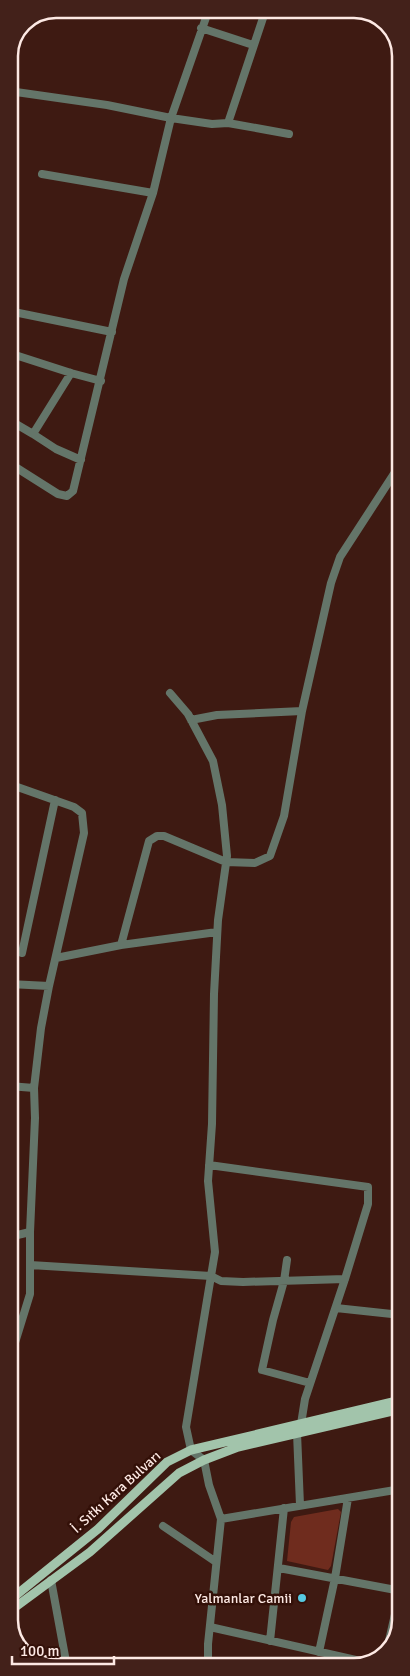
<svg xmlns="http://www.w3.org/2000/svg" width="410" height="1676" font-family="Signika,sans-serif">
	<rect width="100%" height="100%" fill="#3e1a12"/>
	<path fill="#6f2c1e" d="M338 1509 341 1512 331 1566 328 1570 287 1561 291 1522 294 1517Z"/>
	<g fill="none" stroke-linecap="round" stroke-linejoin="round">
		<path stroke="#647569" stroke-width="8" d="M201 28 253 45
			M9 91 107 105 171 118 212 124 228 123 289 134
			M228 123 266 9
			M42 174 153 193
			M9 311 112 332
			M9 353 71 373 101 381
			M9 434 16 424 33 434 71 373
			M33 434 56 449 81 460
			M9 463 58 494 67 496 73 491 124 279 153 193 171 118 209 9
			M170 693 188 714 213 761 222 805 227 856 218 920 214 994 212 1124 208 1181 215 1252 186 1427 191 1450 204 1460 209 1485 221 1519 208 1644V1667
			M191 720 217 715 302 711
			M9 784 74 807 82 813 84 833 49 986 41 1028 34 1088 35 1118 30 1232V1294L9 1362
			M121 945 149 841 157 836H164L226 862 255 863 270 856 284 816 302 711 331 583 340 557 401 463
			M22 953 55 800
			M56 958 121 945 217 932
			M9 984 49 986
			M9 1086 34 1088
			M209 1165 368 1187V1204L345 1279 305 1399 301 1424
			M9 1237 30 1232
			M287 1260 284 1281 273 1320 262 1370 310 1383
			M30 1265 211 1276 221 1281 243 1282 345 1279
			M336 1308 401 1315
			M297 1433 300 1505
			M221 1519 401 1489
			M163 1526 216 1562
			M279 1568 401 1591
			M51 1580 67 1667
			M210 1627 369 1663
			M270 1641 284 1508
			M319 1652 335 1578 348 1498
			M386 1654 401 1588"/>
		<path stroke="#a2c4ab" stroke-width="9" d="M10 1600 98 1529 167 1462 191 1450 401 1400
			M10 1611 90 1552 179 1473 204 1460 238 1447 401 1409"/>
	</g>
	<circle fill="#56c9e1" stroke="#331008" stroke-width="2" cx="302" cy="1598" r="5"/>
	<g text-anchor="middle" dominant-baseline="central" stroke-width="5" stroke-linejoin="round" paint-order="stroke">
		<g font-size="14" fill="#fde9e4" stroke="#331008">
			<text transform="translate(116 1492) rotate(-42)">İ. Sıtkı Kara Bulvarı</text>
		</g>
		<g font-size="14" fill="#fde9e4" stroke="#331008" text-anchor="end">
			<text x="292" y="1598">Yalmanlar Camii</text>
		</g>
	</g>
	<path d="M0 0H410V1676H0ZM56 18H354A38 38 0 0 1 392 56V1620A38 38 0 0 1 354 1658H56A38 38 0 0 1 18 1620V56A38 38 0 0 1 56 18Z" fill="#43211a" fill-rule="evenodd"/>
	<path fill="none" stroke="#fde9e4" stroke-width="2.5" d="M56 18H354A38 38 0 0 1 392 56V1620A38 38 0 0 1 354 1658H56A38 38 0 0 1 18 1620V56A38 38 0 0 1 56 18Z"/>
	<path d="M12 1656v8h102v-8" fill="none" stroke="#fde9e4" stroke-width="2.5"/>
	<text x="20" y="1656" font-size="15" fill="#fde9e4" stroke="#331008" stroke-width="4" paint-order="stroke">100 m</text>
</svg>
